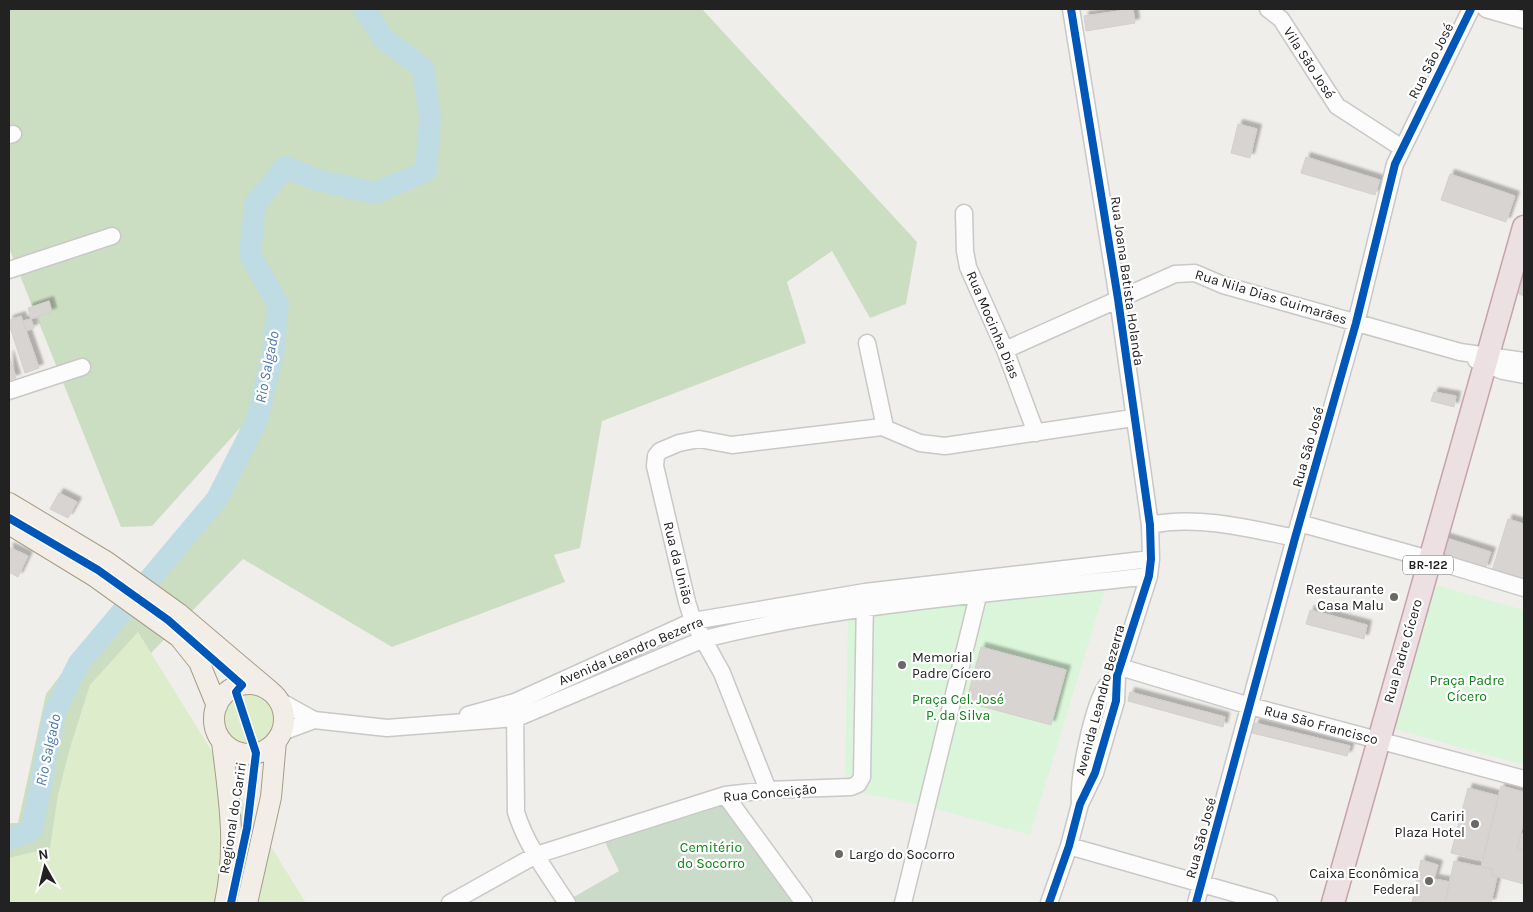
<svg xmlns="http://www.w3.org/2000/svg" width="1533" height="912" font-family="Karla,sans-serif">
	<defs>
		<filter id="shadow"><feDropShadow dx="4.5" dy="-4.5" stdDeviation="1" flood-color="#0004"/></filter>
	</defs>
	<rect width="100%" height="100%" fill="#f0eeeb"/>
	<path fill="#ddeccb" d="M138 632 151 653 306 903H9V858L50 848 58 795 70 748 90 685Z
		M218 719a30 30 0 1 1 60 0a30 30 0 1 1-60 0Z"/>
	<path fill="#cbdec1" d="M9 9H702L917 242 906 304 870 318 832 251 787 282 806 343 602 421 580 548 554 555 565 582 392 647 243 559 151 653 138 632 90 685 70 748 58 795 50 848 9 858V823H18L46 694 113 607 213 488 241 427 152 526 121 527 9 248Z"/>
	<path fill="#cadbca" d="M730 801 808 903H575L572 898 619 871 601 834Z"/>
	<path fill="#daf5da" d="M1436 585 1524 610V765L1395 729Z
		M1106 586 1030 835 922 805 845 790 848 615Z"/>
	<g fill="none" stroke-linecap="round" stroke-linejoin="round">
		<path stroke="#bfdbe3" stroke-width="22" d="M9 839 32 830 55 711 79 663 217 499 257 420 273 352 278 304 250 255 255 204 285 167 317 180 375 193 426 171 430 117 423 68 383 38 364 9"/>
	</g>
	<path fill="#d7d4d2" stroke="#d3d0cc" filter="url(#shadow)" d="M1133 9 1135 23 1086 31 1084 16Z
		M1238 124 1257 129 1250 158 1231 153Z
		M1306 157 1380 180 1375 195 1301 173Z
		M1450 174 1515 196 1506 222 1441 200Z
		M1524 274V296L1519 294Z
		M49 301 52 312 31 319 28 308Z
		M21 316 39 368 25 373 9 324V320Z
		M31 319 34 328 26 331 23 321Z
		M9 355 16 378 9 380Z
		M1434 392 1456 396 1454 407 1431 401Z
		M59 493 77 502 68 518 50 509Z
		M1508 519 1524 524V581L1492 571Z
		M1443 537 1491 552 1485 569 1438 554Z
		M9 547 28 556 18 577 9 572Z
		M1310 610 1367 625 1364 639 1306 624Z
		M981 647 1066 670 1051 725 966 702Z
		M1130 692 1225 717 1223 727 1128 701Z
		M1255 723 1350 746 1347 756 1252 733Z
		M1501 786 1524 792V820L1517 849 1524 851V884L1491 875 1492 869 1481 867Z
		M1468 788 1499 796 1482 860 1451 853Z
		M1521 834H1524V851L1517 849Z
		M1421 860 1438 865 1434 879 1450 882 1445 903H1412Z
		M1454 861 1492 869 1491 875 1497 877 1491 903H1445Z"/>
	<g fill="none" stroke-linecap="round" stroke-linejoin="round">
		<g stroke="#c9c8c7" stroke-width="19">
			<path id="minor" d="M1268 9 1281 19 1337 106 1402 148
				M1486 9 1524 20
				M9 135 13 134
				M964 213 965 251 968 267 1005 350 1036 433
				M9 270 112 236
				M867 343 885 427
				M1005 350 1175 274 1195 273 1223 285 1460 352 1524 361
				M1476 360 1503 371 1524 375
				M9 391 82 367
				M1299 523 1429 559 1524 588
				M1150 525C1197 515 1248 528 1295 538
				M1120 667 1250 706 1524 779
				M278 700 314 720 387 728 517 718 704 639C849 603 1001 593 1149 576
				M515 709 516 812C526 845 548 874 567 903
				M468 715 515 702 693 621 865 592 1151 559
				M282 732 314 720
				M768 790 722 673 693 621 687 602 655 466 656 456 660 451 679 443 699 439 732 445 882 427 920 443 945 446 1133 418
				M725 795 804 903
				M1080 802C1078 777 1092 713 1104 690 1107 684 1112 680 1117 676
				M1069 846 1269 903
				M450 903 536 855 725 795 768 790 851 787 858 784 862 777 865 598
				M903 903 978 596
				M1049 903 1069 846 1080 804 1095 773 1116 701 1117 676 1149 576 1151 559 1150 525 1118 299 1071 9
				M1196 903 1295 538 1356 323 1395 164 1471 9"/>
		</g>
		<g stroke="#a79c86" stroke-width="22">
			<path id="major" d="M9 503 107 562 178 613 270 691
				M9 524 94 576 179 637 199 662 217 706
				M214 719a35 35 0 1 1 70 0a35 35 0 1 1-70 0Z
				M222 742C229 799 237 845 225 903
				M247 903 271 797 276 741"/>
		</g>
		<g stroke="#c5a2ac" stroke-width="25">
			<path id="highway" d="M1333 903 1524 227"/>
		</g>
		<use href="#minor" stroke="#fdfcfc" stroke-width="16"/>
		<use href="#major" stroke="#f3ede7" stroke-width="20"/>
		<use href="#highway" stroke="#ece0e2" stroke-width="22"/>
		<g stroke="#fff" stroke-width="11">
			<path id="cycleway" d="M9 518 98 570 168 620 242 685 236 692 256 753 247 828 231 903
				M1049 903 1069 846 1080 804 1095 773 1116 701 1117 676 1149 576 1151 559 1150 525 1118 299 1071 9
				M1196 903 1295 538 1356 323 1395 164 1471 9"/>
		</g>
		<use href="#cycleway" stroke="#0057b8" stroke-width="8"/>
	</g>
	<g fill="#6a6968" stroke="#fff" stroke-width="2">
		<circle cx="1394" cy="597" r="5"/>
		<circle cx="902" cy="665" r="5"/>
		<circle cx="1475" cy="824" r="5"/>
		<circle cx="839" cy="854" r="5"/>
		<circle cx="1429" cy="881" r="5"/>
	</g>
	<g text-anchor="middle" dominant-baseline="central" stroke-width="4.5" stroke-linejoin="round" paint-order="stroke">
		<rect fill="#fff" stroke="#646464" stroke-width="1" x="1403" y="555.5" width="50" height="19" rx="4"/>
		<g font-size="12" font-weight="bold" fill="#222">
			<text x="1428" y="565">BR-122</text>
		</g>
		<g font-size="14" fill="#222" stroke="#fff">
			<text transform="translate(1431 61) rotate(-63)">Rua São José</text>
			<text transform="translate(1309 63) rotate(57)">Vila São José</text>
			<text transform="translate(1127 281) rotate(82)">Rua Joana Batista Holanda</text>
			<text transform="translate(1271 297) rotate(17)">Rua Nila Dias Guimarães</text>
			<text transform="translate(993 325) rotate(67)">Rua Mocinha Dias</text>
			<text transform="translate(1308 447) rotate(-74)">Rua São José</text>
			<text transform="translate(678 563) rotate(76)">Rua da União</text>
			<text transform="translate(631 651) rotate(-23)">Avenida Leandro Bezerra</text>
			<text transform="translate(1403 651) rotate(-74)">Rua Padre Cícero</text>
			<text transform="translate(1100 700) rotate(-75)">Avenida Leandro Bezerra</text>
			<text transform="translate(1321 725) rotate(15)">Rua São Francisco</text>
			<text transform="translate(770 793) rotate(-5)">Rua Conceição</text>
			<text transform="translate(233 818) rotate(-81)">Regional do Cariri</text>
			<text transform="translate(1201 838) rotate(-75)">Rua São José</text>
		</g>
		<g font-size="14" fill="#222" stroke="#fff" text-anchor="end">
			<text x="1384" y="589">Restaurante<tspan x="1384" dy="16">Casa Malu</tspan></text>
			<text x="912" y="657" text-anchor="start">Memorial<tspan x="912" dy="16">Padre Cícero</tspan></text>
			<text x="1465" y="816">Cariri<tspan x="1465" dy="16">Plaza Hotel</tspan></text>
			<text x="849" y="854" text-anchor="start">Largo do Socorro</text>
			<text x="1419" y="873">Caixa Econômica<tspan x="1419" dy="16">Federal</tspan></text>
		</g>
		<g font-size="14" fill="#0c8416" stroke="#fff">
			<text x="1467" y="680">Praça Padre<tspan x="1467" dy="16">Cícero</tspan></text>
			<text x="958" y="699">Praça Cel. José<tspan x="958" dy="16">P. da Silva</tspan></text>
			<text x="711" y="847">Cemitério<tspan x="711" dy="16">do Socorro</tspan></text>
		</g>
		<g font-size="15" font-style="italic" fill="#4a7aab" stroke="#fff">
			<text transform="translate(267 367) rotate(-79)">Rio Salgado</text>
			<text transform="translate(48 750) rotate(-78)">Rio Salgado</text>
		</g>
	</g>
	<rect width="1533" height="912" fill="none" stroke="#222222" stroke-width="20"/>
	<g transform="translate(45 867) rotate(352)" stroke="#ffffff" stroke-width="4" paint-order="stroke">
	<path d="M0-4L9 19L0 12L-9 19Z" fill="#222222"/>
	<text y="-8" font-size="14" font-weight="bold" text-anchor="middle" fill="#222222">N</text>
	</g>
</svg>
